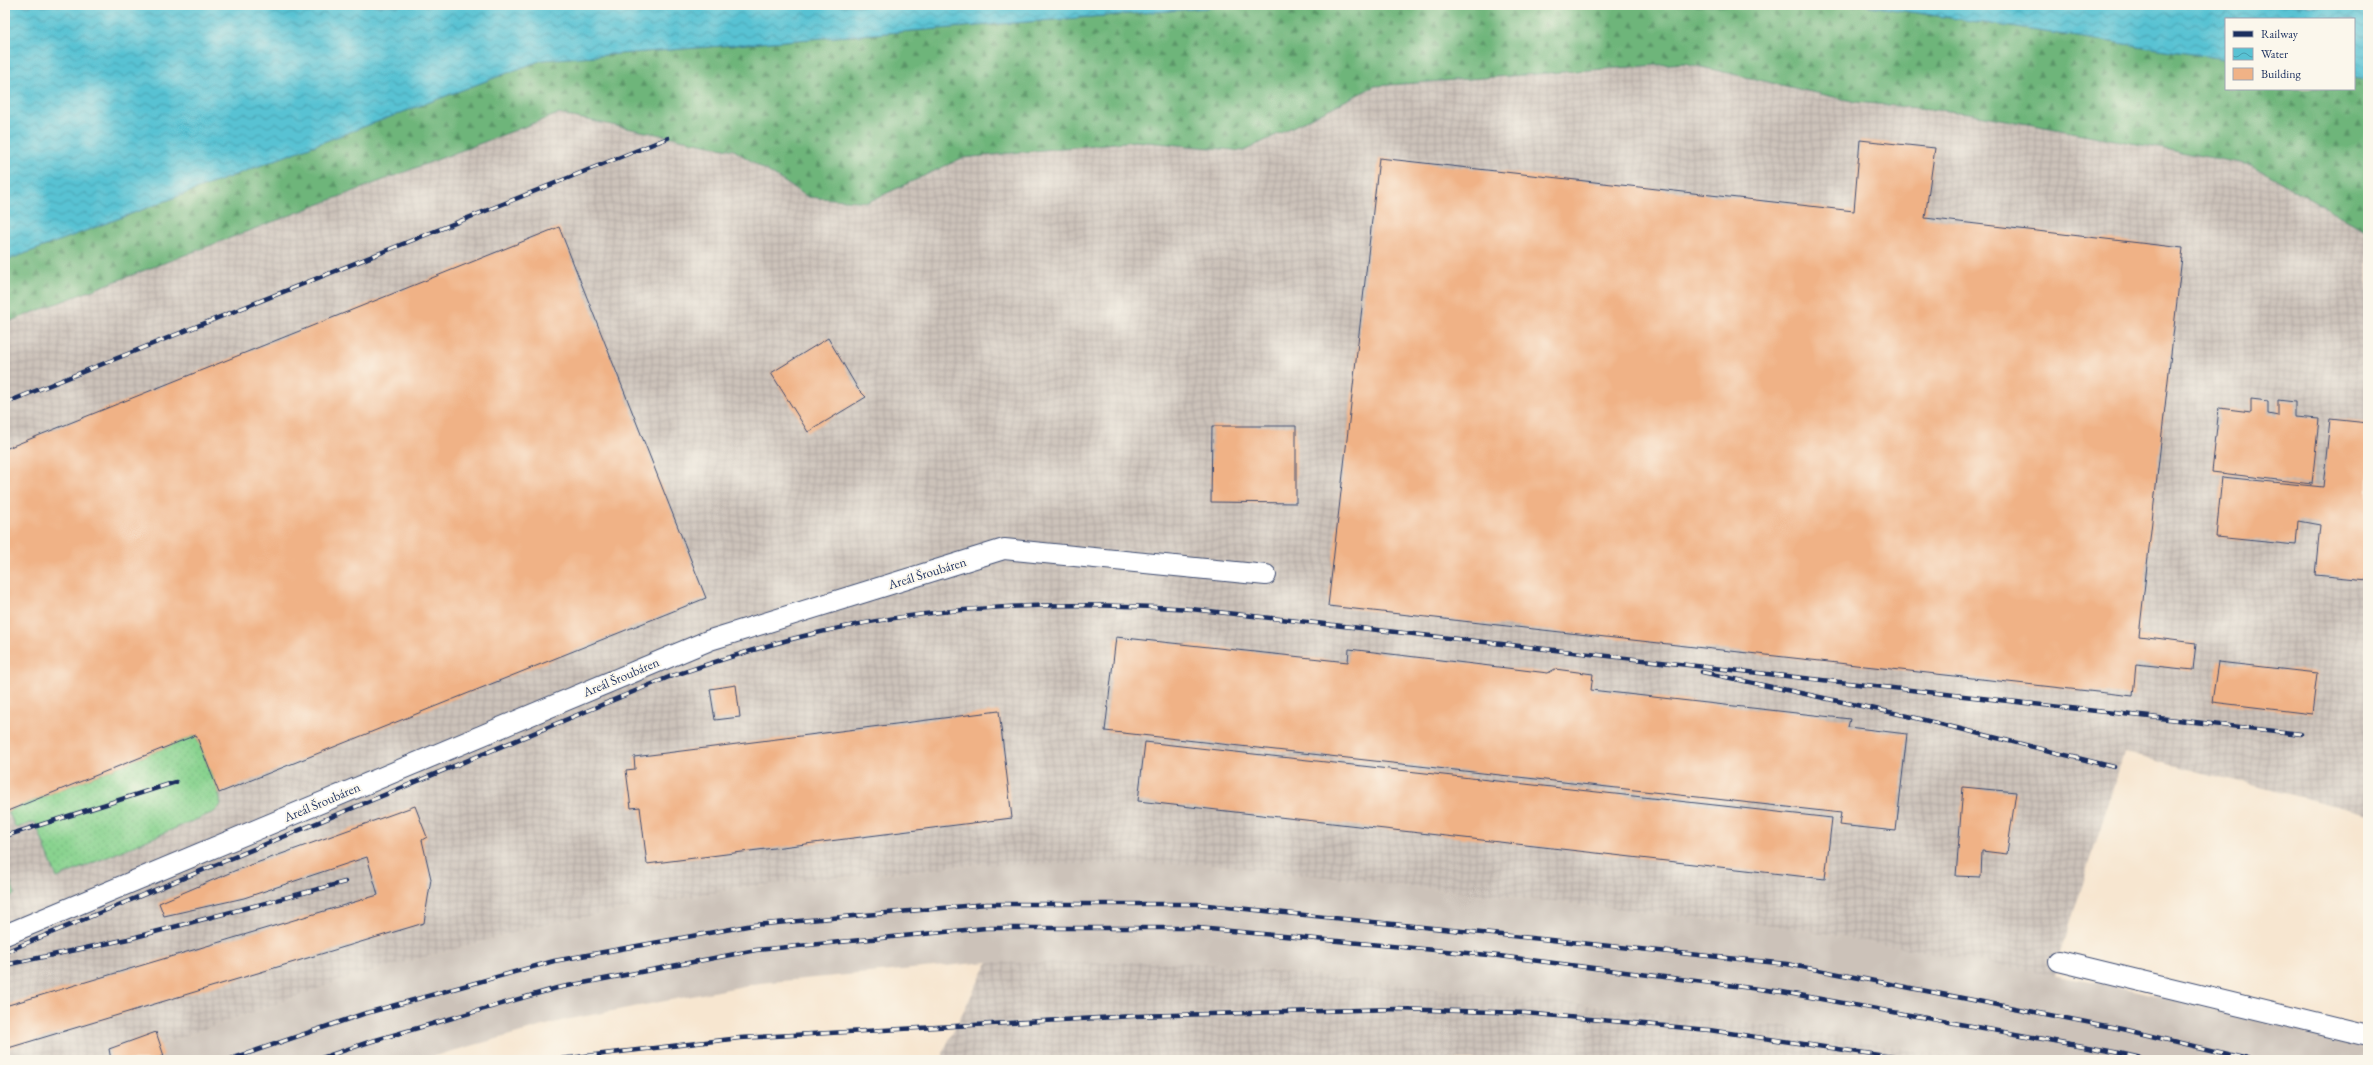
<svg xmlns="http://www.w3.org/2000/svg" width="2373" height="1065" font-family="'EB Garamond',serif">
	<defs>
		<pattern id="industrial-grid" width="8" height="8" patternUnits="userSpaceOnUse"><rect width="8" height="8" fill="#ccc2b9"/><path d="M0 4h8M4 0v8" fill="none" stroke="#afa7a1"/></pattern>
		<pattern id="grass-dots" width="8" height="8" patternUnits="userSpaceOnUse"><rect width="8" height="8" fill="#89d38f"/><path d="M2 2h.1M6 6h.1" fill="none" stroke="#76b57e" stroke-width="1.8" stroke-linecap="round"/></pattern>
		<pattern id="forest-firs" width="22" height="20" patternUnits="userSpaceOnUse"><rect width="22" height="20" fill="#6eb57a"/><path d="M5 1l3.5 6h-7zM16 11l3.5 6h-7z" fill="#5a9467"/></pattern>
		<pattern id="water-waves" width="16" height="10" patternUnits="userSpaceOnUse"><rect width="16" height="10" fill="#58c2d3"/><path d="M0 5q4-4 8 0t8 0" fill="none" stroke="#489eae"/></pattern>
	</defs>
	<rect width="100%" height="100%" fill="#fbf7ec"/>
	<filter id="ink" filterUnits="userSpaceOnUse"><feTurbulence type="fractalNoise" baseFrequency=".025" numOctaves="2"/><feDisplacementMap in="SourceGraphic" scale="8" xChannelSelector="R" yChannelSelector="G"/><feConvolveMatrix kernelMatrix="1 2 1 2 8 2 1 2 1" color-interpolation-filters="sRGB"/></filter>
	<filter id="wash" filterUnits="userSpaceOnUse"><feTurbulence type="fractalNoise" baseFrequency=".012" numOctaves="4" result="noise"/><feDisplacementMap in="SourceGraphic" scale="16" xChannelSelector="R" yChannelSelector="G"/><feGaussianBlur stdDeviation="0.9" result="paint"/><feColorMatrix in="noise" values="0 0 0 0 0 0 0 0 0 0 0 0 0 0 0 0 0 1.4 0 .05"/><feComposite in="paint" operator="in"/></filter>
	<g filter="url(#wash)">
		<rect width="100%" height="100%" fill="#f7e6d0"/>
		<path fill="url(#industrial-grid)" d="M1243 5 2368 121V814L2124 753 2054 976 1791 928 1202 864H984L747 887 543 925 347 979 119 1060H5V261L542 60Z
			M988 962H1196L1776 1025 1971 1060H943V1052Z"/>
		<path fill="#ccc2b9" d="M984 864H1202L1791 928 2129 989 2285 1026 2368 1049V1060H1971L1776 1025 1196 962H988L760 983 565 1020 420 1060H119L347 979 543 925 747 887Z"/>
		<path fill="url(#grass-dots)" stroke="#528176" d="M196 735 219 793 221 805 214 812 57 878 35 822 16 828 8 811Z
			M5 867 15 894 5 899Z"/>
		<path fill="url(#forest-firs)" stroke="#44726c" d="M1243 5H1864L2226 59V89H2354V78L2368 80V232L2251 165 1968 113 1856 102 1684 63 1375 86 1244 151 1135 141 962 158 868 202 808 197 734 150 558 114 5 323V261L542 60Z"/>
		<path fill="url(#water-waves)" stroke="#3a7898" d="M5 5H1243L542 60 5 261Z
			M1864 5H2368V80L2354 78V19H2226V59Z"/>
		<g id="blocks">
			<path fill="#f0b286" d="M1860 140 1935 148 1925 218 2183 248 2139 636 2196 643 2193 670 2136 664 2133 696 1328 606 1379 158 1854 211Z
				M559 227 706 598 219 793 196 735 5 812V449Z
				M828 338 858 389 866 397 808 432 771 373Z
				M2251 399 2268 401V414L2278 416V400L2295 402V417L2319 419 2312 484 2212 472 2219 408 2251 412Z
				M2330 419 2368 423V580L2315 575 2320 525 2298 521 2296 545 2216 537 2222 477 2323 487Z
				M1212 426H1296V503L1211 502Z
				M1116 637 1348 662 1349 649 1548 673 1555 669 1593 674 1591 690 1850 719 1848 727 1907 734 1896 831 1839 825 1841 813 1105 731Z
				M2218 662 2317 673 2312 714 2212 702Z
				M736 685 740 717 715 720 710 689Z
				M999 711 1012 818 647 864 640 807 631 808 626 770 635 769 634 757Z
				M1145 742 1832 818 1825 879 1138 801Z
				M1963 787 2016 792 2007 854 1982 851 1981 877 1956 876Z
				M415 806 427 837 422 840 431 879 424 923 5 1049V1006L378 895 367 857 244 898 164 916 159 903 234 871Z
				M156 1032 164 1056 153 1060H111L109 1049Z"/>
		</g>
	</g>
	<g filter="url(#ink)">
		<use href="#blocks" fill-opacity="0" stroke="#3c4a6f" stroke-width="1"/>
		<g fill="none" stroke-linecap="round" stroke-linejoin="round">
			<g stroke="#3c4a6f" stroke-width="22">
				<path id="lane" d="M5 935 710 640 1004 549 1266 575
					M2059 961 2368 1036"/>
			</g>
			<use href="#lane" stroke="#fff" stroke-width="20"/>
			<g stroke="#1b2f5e" stroke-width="4.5">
				<path id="rail" d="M5 403 668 138
					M1702 672 1908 716 2114 767
					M5 836 176 782
					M5 952 669 677C715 662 761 646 808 635 935 604 1062 601 1191 609L2301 734
					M5 965 128 939 345 882
					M228 1060 363 1014 554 961 753 925 987 904H1197L1787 964 2122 1029 2252 1060
					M316 1060 369 1042 557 988 756 950 986 928H1198L1499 956 1782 992 2115 1052 2150 1060
					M552 1060 740 1038 1134 1016 1396 1009 1525 1013 1709 1030 1913 1060"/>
			</g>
			<use href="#rail" stroke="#fbf7ec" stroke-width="3" stroke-dasharray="9" stroke-linecap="butt"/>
		</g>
	</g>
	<g text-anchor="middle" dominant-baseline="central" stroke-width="4" stroke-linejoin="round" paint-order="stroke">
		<g font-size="13" fill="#1b2f5e" stroke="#fbf7ec">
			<text transform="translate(927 573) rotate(-17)">Areál Šroubáren</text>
			<text transform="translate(621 677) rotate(-23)">Areál Šroubáren</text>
			<text transform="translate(322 802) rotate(-23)">Areál Šroubáren</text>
		</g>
	</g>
	<rect width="2373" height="1065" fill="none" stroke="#fbf7ec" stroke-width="20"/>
	<rect x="2225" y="18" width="130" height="72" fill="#fbf7ec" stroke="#a1a7b3"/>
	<rect x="2233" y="31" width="20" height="6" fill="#1b2f5e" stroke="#a1a7b3"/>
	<text x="2261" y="38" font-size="12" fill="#1b2f5e">Railway</text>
	<rect x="2233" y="48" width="20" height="12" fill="url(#water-waves)" stroke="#a1a7b3"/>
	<text x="2261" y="58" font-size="12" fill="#1b2f5e">Water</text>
	<rect x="2233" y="68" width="20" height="12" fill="#f0b286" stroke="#a1a7b3"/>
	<text x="2261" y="78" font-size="12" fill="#1b2f5e">Building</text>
</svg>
